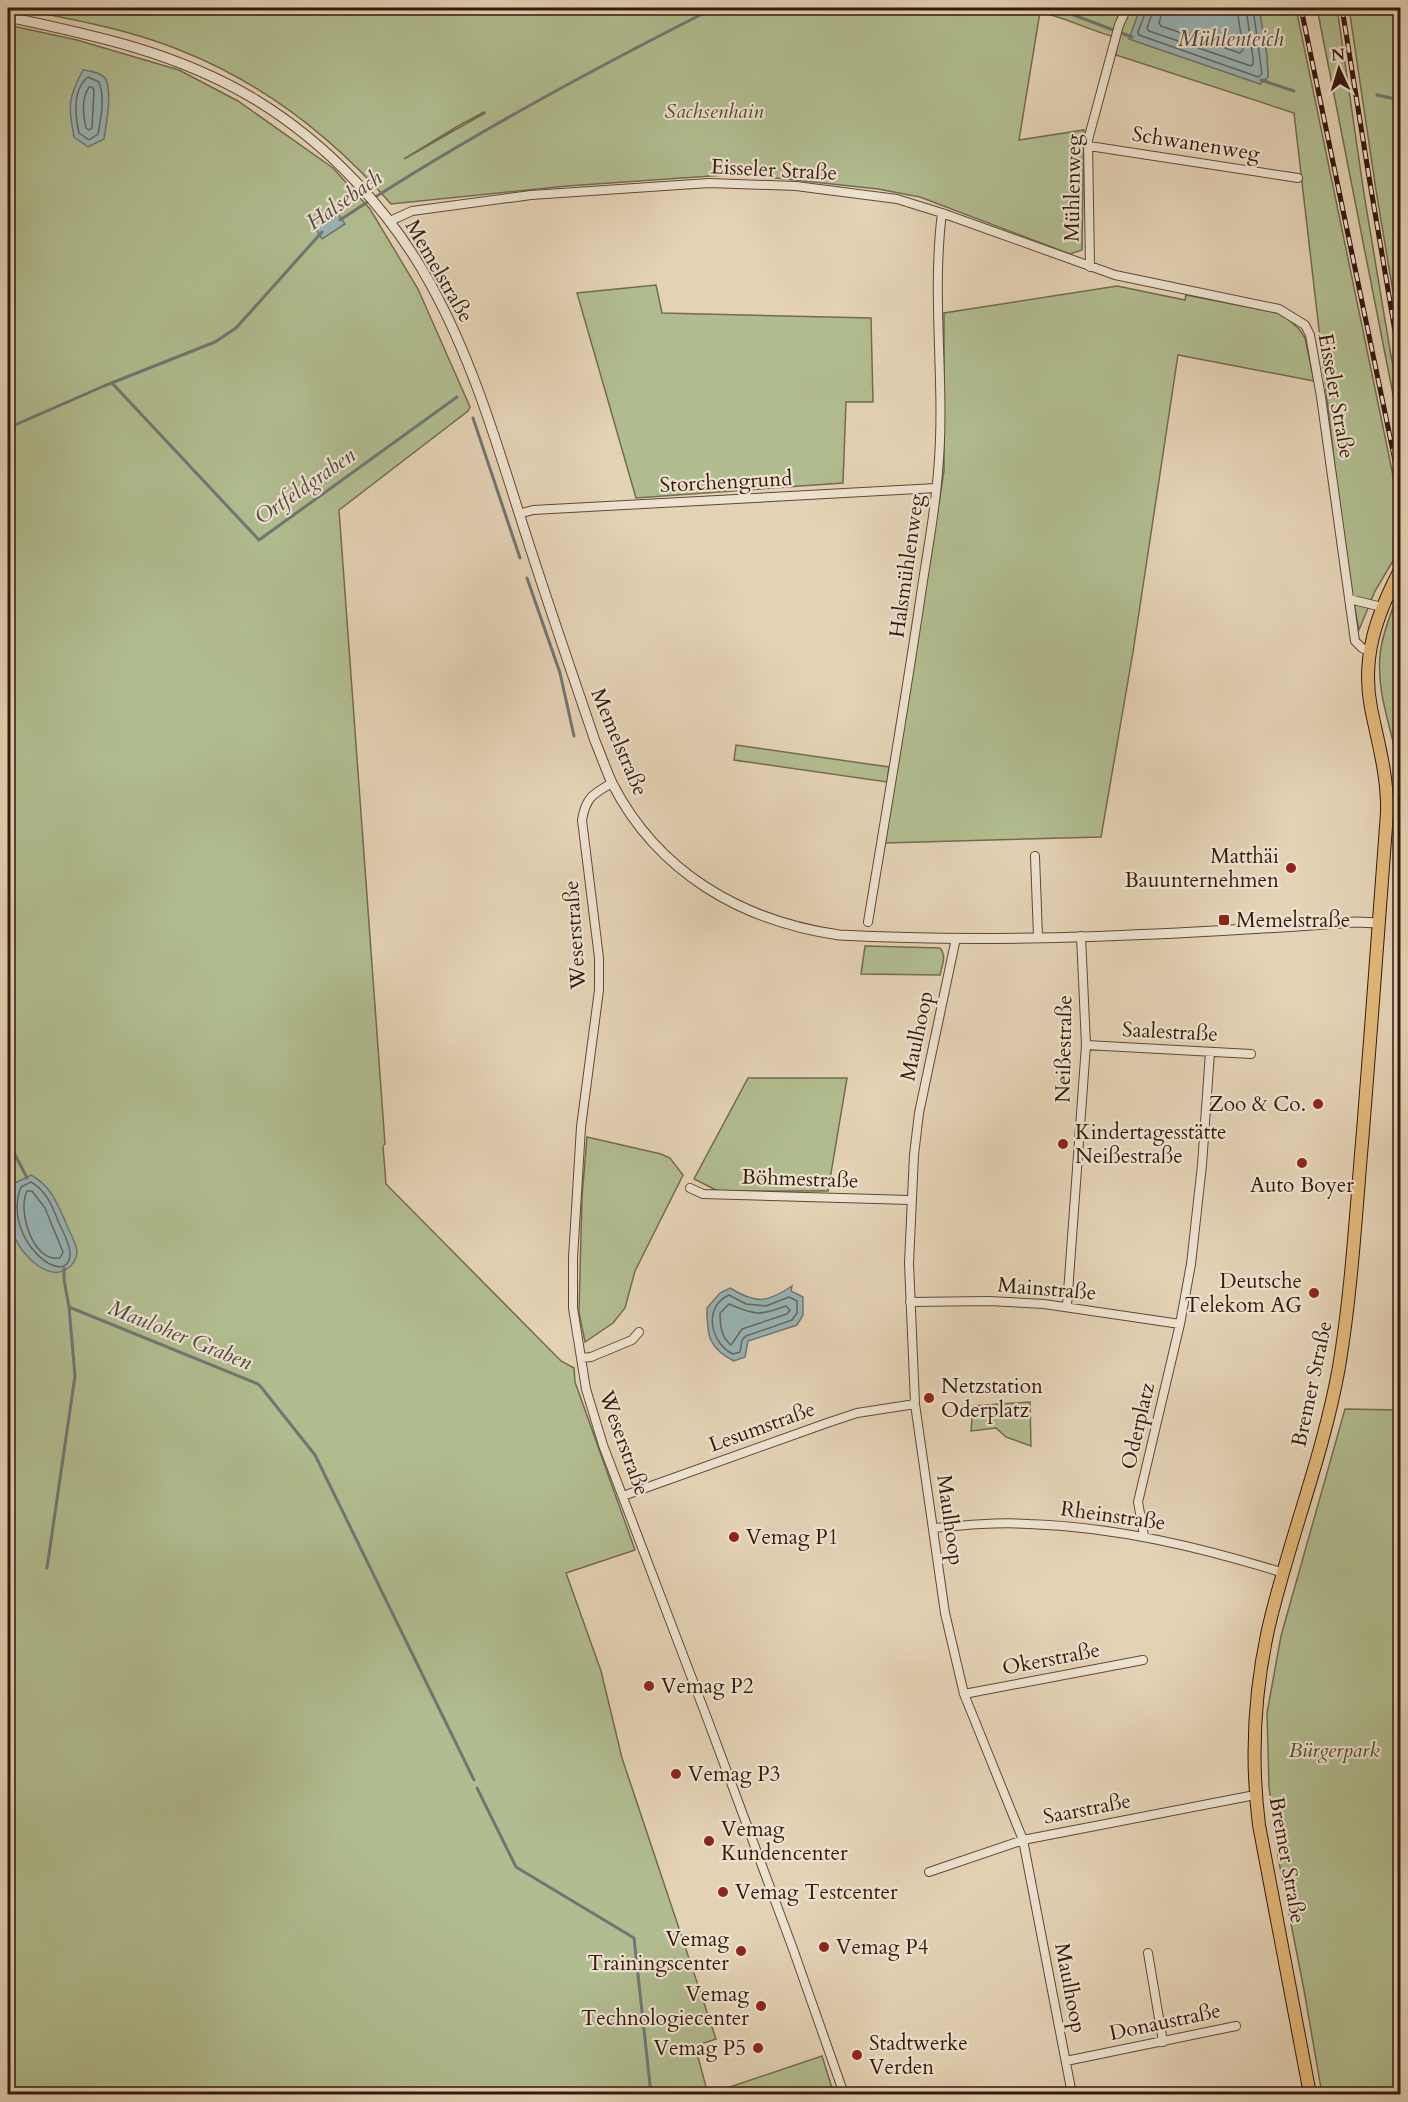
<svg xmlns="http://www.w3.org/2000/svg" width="1408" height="2102" font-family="Cardo,serif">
	<rect width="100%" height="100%" fill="#e4d2b5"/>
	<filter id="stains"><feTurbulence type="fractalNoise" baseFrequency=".00333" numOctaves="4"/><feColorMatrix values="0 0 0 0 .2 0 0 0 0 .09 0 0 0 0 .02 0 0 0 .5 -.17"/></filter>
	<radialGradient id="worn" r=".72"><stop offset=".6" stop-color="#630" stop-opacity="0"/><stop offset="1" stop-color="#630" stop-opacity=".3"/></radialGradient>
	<path fill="#b1bd90" stroke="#736b4e" stroke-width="1.5" fill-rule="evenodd" d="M14 8H1142L1138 14 1130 39 1260 84 1268 77 1267 56 1259 8H1296L1400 509V549L1375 591 1359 630 1350 583 1338 494 1294 113 1116 55 1118 38C1091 31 1067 18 1040 12L1019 140 1084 130 1082 250 1070 254 920 197 878 189 740 174 567 186 391 204C333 138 265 84 182 51 129 29 70 19 14 8ZM484 112 485 113 404 159 458 126Z
		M1317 8H1337L1364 194 1391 356 1400 397V430Z
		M1349 8H1400V334L1376 190Z
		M8 25 77 40 179 70 238 101 333 168 370 209 418 289 470 407 468 411 339 510 385 1144 383 1146 386 1184 561 1361 574 1368 575 1382 635 1550 566 1573 601 1671 622 1758 716 2039 695 2046 708 2094H8Z
		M656 285 662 313 871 318 873 402H846L843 483 636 498 577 293Z
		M1117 286 1185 300 1186 295 1278 313 1287 318 1299 329 1305 338 1314 381 1178 355 1133 652 1101 837 885 843 944 471V313Z
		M1400 588V776C1395 736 1376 697 1380 655 1382 633 1393 609 1400 588Z
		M736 745 889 767 887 782 734 760Z
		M865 946 940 948C947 956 942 965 940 975L861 974Z
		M748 1078H847L828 1191H718L694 1179Z
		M587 1137 661 1154 670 1158 683 1175 635 1271 625 1308 613 1323 585 1342 579 1312 582 1197Z
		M1030 1402 1031 1446 1006 1437 996 1428 971 1431 973 1406Z
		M1345 1409 1400 1410V2094H1322L1304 1990 1278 1857 1269 1787 1267 1713 1281 1636Z
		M822 2056 833 2091 822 2094H709Z"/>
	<path fill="#98b5b7" stroke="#707773" stroke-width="1.5" d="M1142 8H1259L1267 56 1268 77 1260 84 1129 39 1138 14Z
		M83 70C90 71 100 72 105 78 113 90 106 126 104 139L88 147 74 137C68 107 68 97 83 70Z
		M338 214 345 224 322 239 316 229Z
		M31 1175C51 1186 57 1203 66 1223 69 1232 77 1243 77 1253 76 1260 74 1264 68 1268 49 1283 22 1255 15 1238 8 1221 9 1199 15 1183Z
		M792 1286 791 1291 803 1297V1315L797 1325 748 1341 745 1357 734 1361C708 1348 707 1335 707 1308L720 1293 730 1288C756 1304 767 1303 792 1286Z"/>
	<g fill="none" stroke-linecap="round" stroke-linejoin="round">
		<path stroke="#666762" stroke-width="1.5" d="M1147 8 1138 32 1139 35 1258 77 1262 74 1253 8
			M1154 8 1147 28 1149 31 1251 66 1253 64V58L1246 8
			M1163 8 1159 23 1161 26 1240 53 1243 50 1237 8
			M88 77 99 82C105 98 101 118 98 134L89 140 79 133C75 115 72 90 88 77Z
			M89 87H92L94 90 92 128 89 130 86 128C83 114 81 100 89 87Z
			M31 1182C47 1191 53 1208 59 1223 63 1232 70 1244 70 1253 70 1292 0 1241 21 1187Z
			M27 1191H32L45 1208 63 1252 60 1258C33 1263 17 1211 27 1191Z
			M729 1295 746 1304 766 1306 789 1297 797 1301V1313L792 1320 746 1336 742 1340 740 1352 733 1354C711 1344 702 1307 729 1295Z
			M729 1304C755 1315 759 1316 786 1306L790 1310 787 1314 742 1329 731 1345C721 1337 720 1325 720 1313Z"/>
		<path stroke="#707773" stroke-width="3" d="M1055 8 1132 37
			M1261 80 1294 91
			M1377 95 1400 100
			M340 220C459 141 587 72 714 8
			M112 383 259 540 457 397
			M473 418 520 558
			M8 428 104 386 215 342 236 328 322 232
			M527 578 560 673 574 736
			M8 1141 27 1178
			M69 1307 258 1384 261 1387 315 1455 474 1780
			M47 1568 75 1376 69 1307 64 1280V1268
			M477 1788 516 1867 634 1938 651 2094"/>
		<g stroke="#614737" stroke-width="10">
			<path id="minor" d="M1089 146 1298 178
				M390 221 412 211 531 195 709 183 796 186 897 199 942 213 1115 275 1279 309 1305 325 1310 335 1321 397 1355 641 1362 648 1369 651
				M1090 267 1088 140 1119 25 1127 8
				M519 514 533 510 936 488
				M1349 599 1382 607
				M612 783C593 794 586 797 582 820L599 958V990L581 1127 573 1258V1308L586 1389 603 1445 707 1718 793 1949 844 2094
				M1035 856 1038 937
				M868 922C886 813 905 703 921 594 927 553 935 513 938 472 946 386 931 299 942 213
				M956 938 919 1113 914 1155 909 1263 915 1404 945 1613 964 1694 1023 1840 1072 2094
				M1086 1045 1251 1054
				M690 1188 703 1194 910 1200
				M910 1302 989 1301 1044 1304 1180 1324
				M1067 1306 1086 1045 1081 936
				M581 1358 591 1357 632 1340 639 1332
				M623 1496 827 1423 857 1413 915 1404
				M933 1528C965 1525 997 1522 1029 1524 1116 1527 1200 1547 1284 1573
				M1144 1536 1138 1502 1180 1324 1191 1264 1202 1165 1210 1052
				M964 1694 1143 1660
				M929 1872 1023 1840 1255 1795
				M1148 1953 1163 2042
				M1066 2061 1236 2026"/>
		</g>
		<g stroke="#614737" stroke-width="11">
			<path id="tertiary" d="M8 17C94 35 179 53 256 100 328 144 390 210 431 285 474 363 499 451 526 535 548 604 572 673 595 741 601 755 606 770 612 783 658 873 742 921 839 935 1011 944 1184 934 1356 922L1379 923"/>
		</g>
		<g stroke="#35190d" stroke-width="14">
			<path id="primary" d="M1310 2094 1259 1825C1251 1761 1254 1694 1268 1630 1288 1542 1323 1457 1339 1367 1352 1289 1356 1210 1363 1131 1371 1025 1380 919 1387 813 1388 776 1378 743 1371 708 1361 657 1377 614 1400 570"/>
		</g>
		<use href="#minor" stroke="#ede2cf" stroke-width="8"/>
		<use href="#tertiary" stroke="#ede2cf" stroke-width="9"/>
		<use href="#primary" stroke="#e2b97a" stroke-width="12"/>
		<g stroke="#35190d" stroke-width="5">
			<path id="rail" d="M1301 8 1400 485
				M1342 8 1369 177 1400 361"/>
		</g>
		<use href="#rail" stroke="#ede2cf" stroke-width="3" stroke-dasharray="9" stroke-linecap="butt"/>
	</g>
	<g fill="#8f2418" stroke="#ede2cf" stroke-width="2">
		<circle cx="1291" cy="868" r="6"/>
		<rect x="1218" y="914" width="12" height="12" rx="3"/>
		<circle cx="1318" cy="1104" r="6"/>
		<circle cx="1063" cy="1144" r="6"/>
		<circle cx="1302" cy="1163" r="6"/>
		<circle cx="1314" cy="1293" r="6"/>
		<circle cx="929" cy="1398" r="6"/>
		<circle cx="734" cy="1537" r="6"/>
		<circle cx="649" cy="1686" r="6"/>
		<circle cx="676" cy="1774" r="6"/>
		<circle cx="709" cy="1841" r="6"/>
		<circle cx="723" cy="1892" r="6"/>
		<circle cx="824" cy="1947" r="6"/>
		<circle cx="741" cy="1951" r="6"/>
		<circle cx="761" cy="2006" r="6"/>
		<circle cx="758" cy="2048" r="6"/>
		<circle cx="857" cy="2055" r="6"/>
	</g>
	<g text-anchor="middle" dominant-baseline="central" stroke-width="4.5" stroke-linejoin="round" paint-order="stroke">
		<g font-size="21" font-style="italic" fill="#5a4a34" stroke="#ede2cf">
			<text x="714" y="111">Sachsenhain</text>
			<text x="1334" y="1750">Bürgerpark</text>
		</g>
		<g font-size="21" fill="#35190d" stroke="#ede2cf">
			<text transform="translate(1196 144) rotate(9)">Schwanenweg</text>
			<text transform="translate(774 170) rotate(3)">Eisseler Straße</text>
			<text transform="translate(1073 188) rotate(-89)">Mühlenweg</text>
			<text transform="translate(439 271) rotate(60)">Memelstraße</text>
			<text transform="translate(1336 396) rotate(80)">Eisseler Straße</text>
			<text transform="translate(726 482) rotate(-3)">Storchengrund</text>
			<text transform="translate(907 566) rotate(-82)">Halsmühlenweg</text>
			<text transform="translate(619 742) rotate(67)">Memelstraße</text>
			<text transform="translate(575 935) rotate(-94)">Weserstraße</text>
			<text transform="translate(1170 1032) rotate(3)">Saalestraße</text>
			<text transform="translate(917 1036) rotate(-78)">Maulhoop</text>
			<text transform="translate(1064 1049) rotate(-89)">Neißestraße</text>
			<text transform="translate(800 1179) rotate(2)">Böhmestraße</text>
			<text transform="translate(1047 1289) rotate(5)">Mainstraße</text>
			<text transform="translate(1312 1384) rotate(-78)">Bremer Straße</text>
			<text transform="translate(1138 1426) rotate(-77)">Oderplatz</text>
			<text transform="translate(762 1427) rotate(-20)">Lesumstraße</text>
			<text transform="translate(624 1443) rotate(70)">Weserstraße</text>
			<text transform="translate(1113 1516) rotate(8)">Rheinstraße</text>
			<text transform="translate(950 1520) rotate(82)">Maulhoop</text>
			<text transform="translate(1051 1659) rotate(-11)">Okerstraße</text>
			<text transform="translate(1087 1809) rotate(-11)">Saarstraße</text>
			<text transform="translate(1287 1860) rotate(80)">Bremer Straße</text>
			<text transform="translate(1070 1988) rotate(79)">Maulhoop</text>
			<text transform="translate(1165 2022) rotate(-12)">Donaustraße</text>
		</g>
		<g font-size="21" fill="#35190d" stroke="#ede2cf" text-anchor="start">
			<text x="1279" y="856" text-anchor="end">Matthäi<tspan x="1279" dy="24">Bauunternehmen</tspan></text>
			<text x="1236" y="920">Memelstraße</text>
			<text x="1306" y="1104" text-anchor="end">Zoo &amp; Co.</text>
			<text x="1075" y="1132">Kindertagesstätte<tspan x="1075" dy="24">Neißestraße</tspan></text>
			<text x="1302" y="1185" text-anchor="middle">Auto Boyer</text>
			<text x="1302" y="1281" text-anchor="end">Deutsche<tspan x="1302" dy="24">Telekom AG</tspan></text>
			<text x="941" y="1386">Netzstation<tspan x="941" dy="24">Oderplatz</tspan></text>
			<text x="746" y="1537">Vemag P1</text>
			<text x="661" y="1686">Vemag P2</text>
			<text x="688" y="1774">Vemag P3</text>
			<text x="721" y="1829">Vemag<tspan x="721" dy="24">Kundencenter</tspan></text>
			<text x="735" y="1892">Vemag Testcenter</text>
			<text x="729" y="1939" text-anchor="end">Vemag<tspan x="729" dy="24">Trainingscenter</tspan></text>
			<text x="836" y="1947">Vemag P4</text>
			<text x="749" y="1994" text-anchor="end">Vemag<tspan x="749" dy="24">Technologiecenter</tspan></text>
			<text x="869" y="2043">Stadtwerke<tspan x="869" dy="24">Verden</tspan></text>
			<text x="746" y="2048" text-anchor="end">Vemag P5</text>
		</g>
		<g font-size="22" font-style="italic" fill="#534840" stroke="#ede2cf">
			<text x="1231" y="39">Mühlenteich</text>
			<text transform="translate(344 200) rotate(-35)">Halsebach</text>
			<text transform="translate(305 486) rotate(-35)">Ortfeldgraben</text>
			<text transform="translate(180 1335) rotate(22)">Mauloher Graben</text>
		</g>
	</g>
	<rect width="1408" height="2102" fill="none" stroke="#e4d2b5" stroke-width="30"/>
	<rect x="9" y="9" width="1390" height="2084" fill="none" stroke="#35190d" stroke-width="3"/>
	<rect x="15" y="15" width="1378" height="2072" fill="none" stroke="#35190d" stroke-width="1.5"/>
	<g transform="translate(1339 69) rotate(356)" stroke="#ede2cf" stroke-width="4.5" paint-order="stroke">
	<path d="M0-4.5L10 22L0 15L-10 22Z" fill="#35190d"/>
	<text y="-9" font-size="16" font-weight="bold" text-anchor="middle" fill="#35190d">N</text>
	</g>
	<rect width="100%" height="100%" filter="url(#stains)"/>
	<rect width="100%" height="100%" fill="url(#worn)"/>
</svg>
